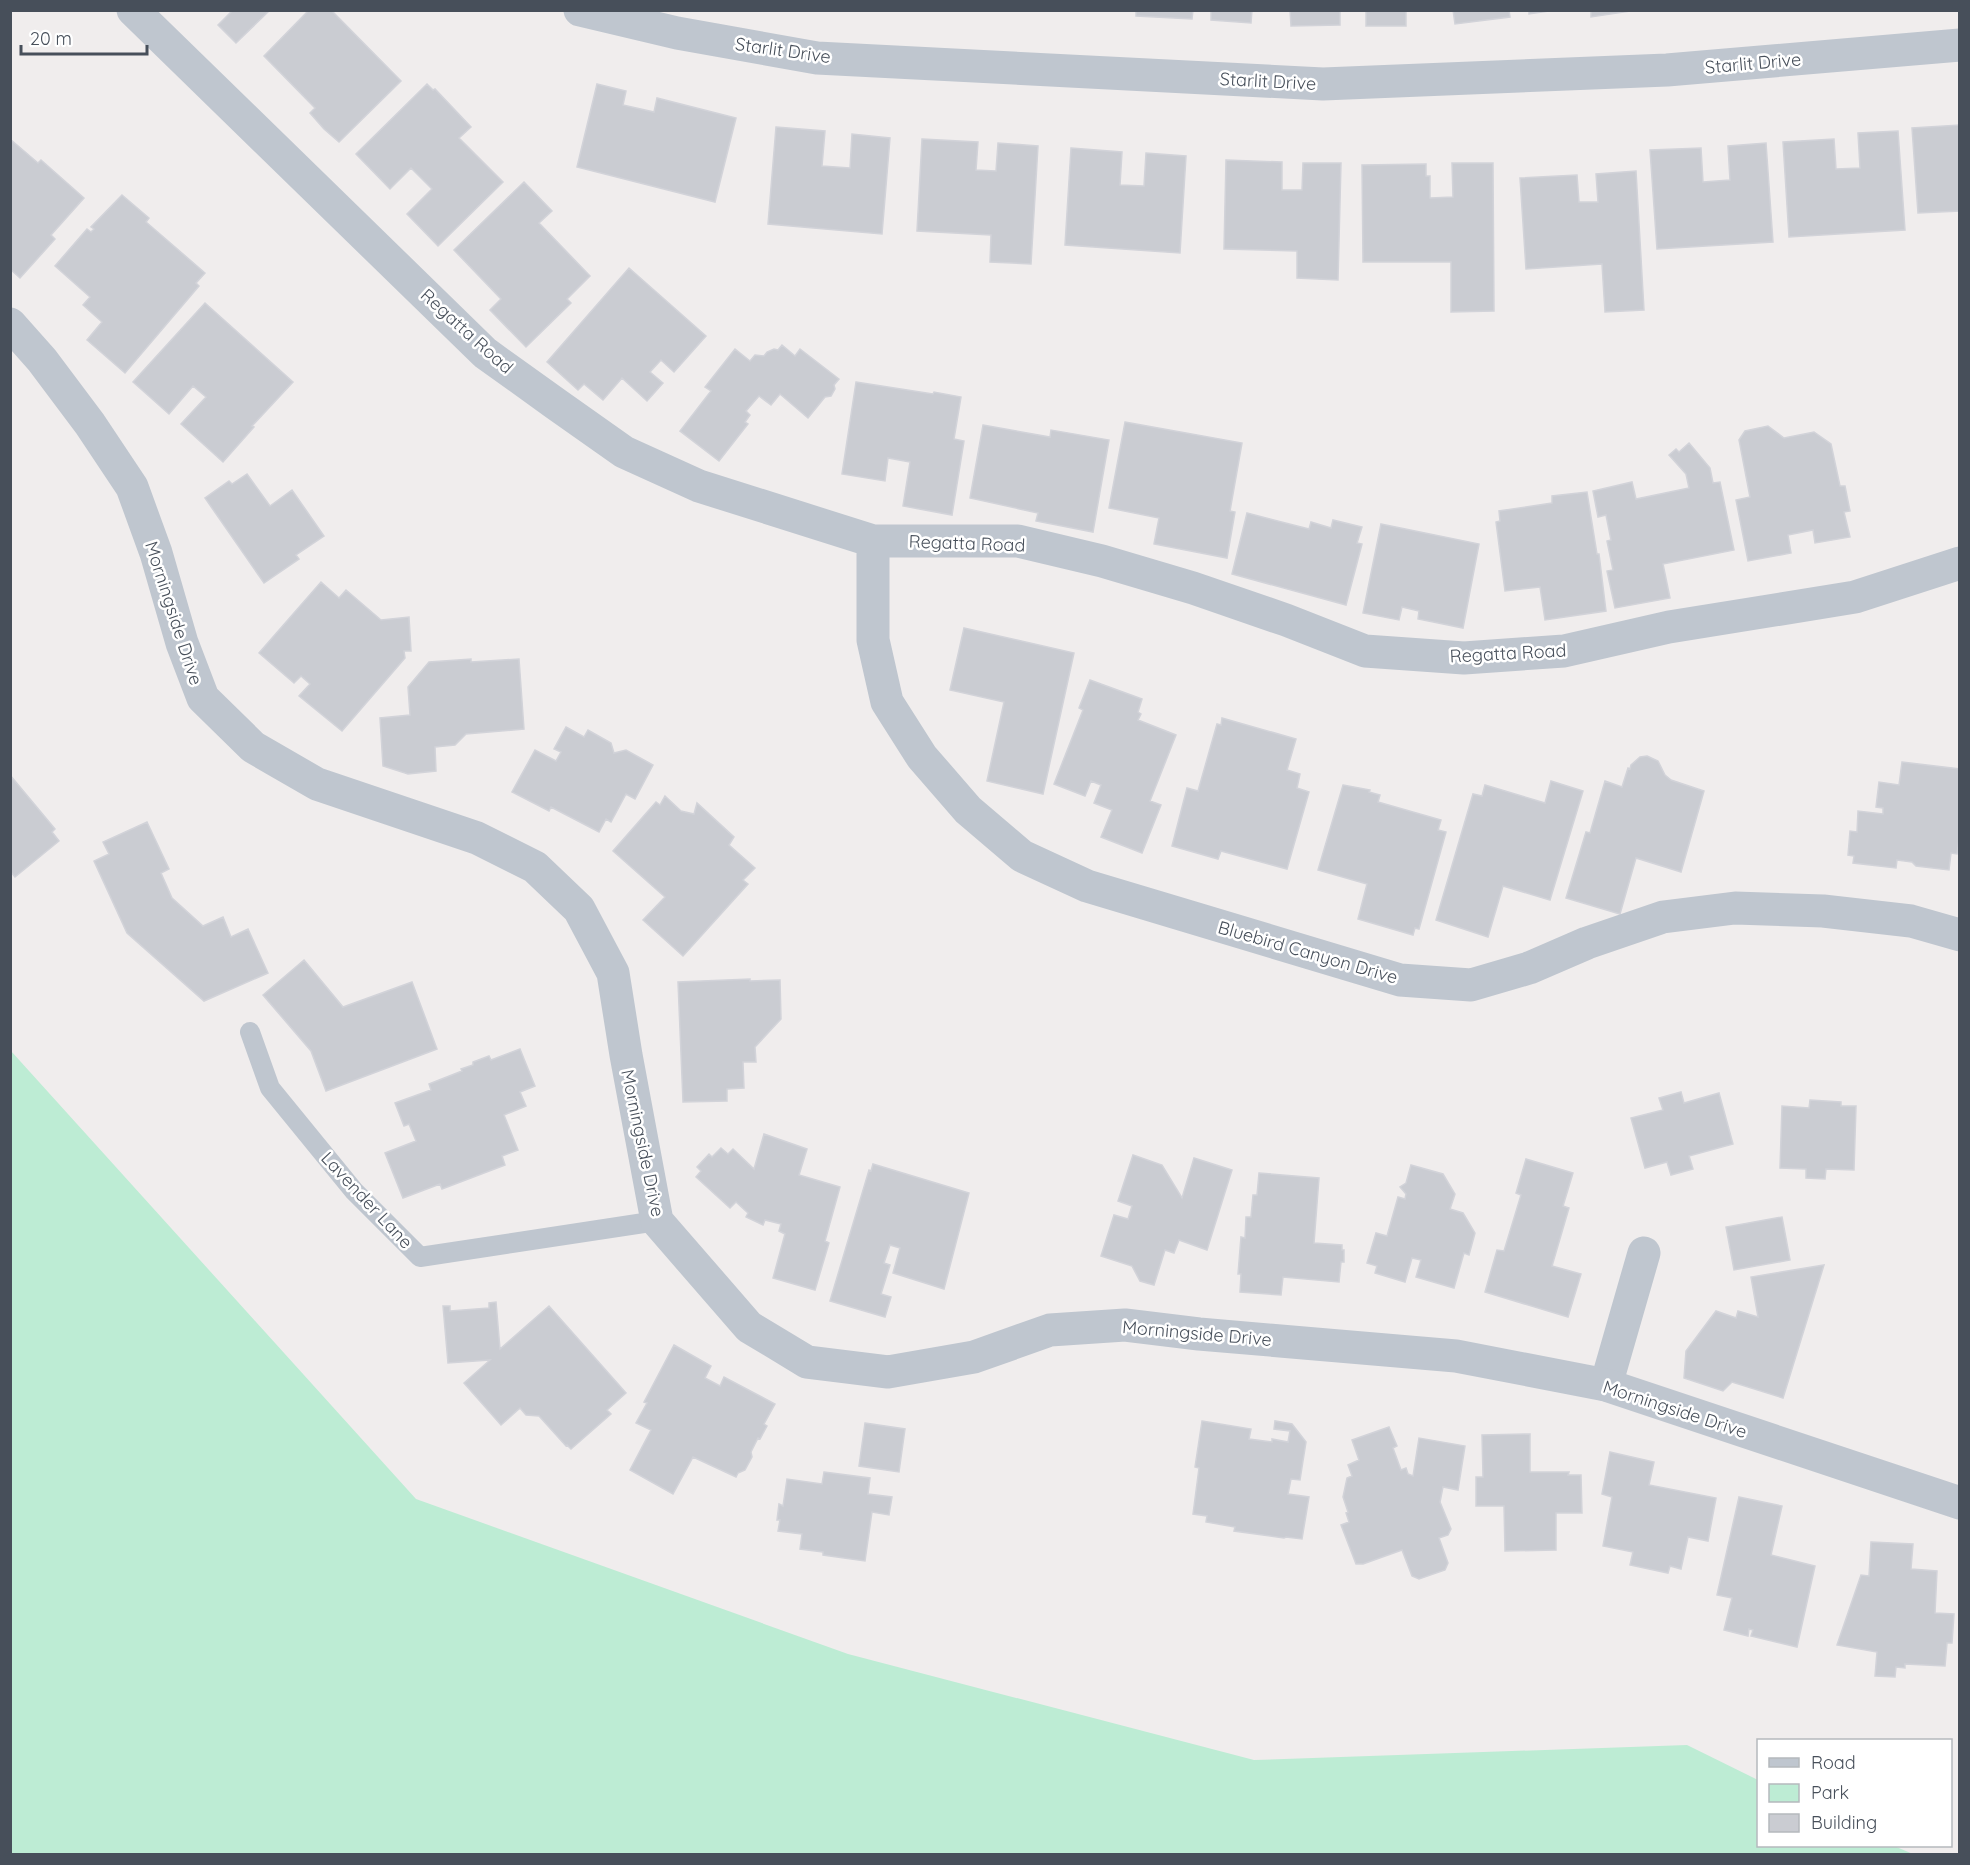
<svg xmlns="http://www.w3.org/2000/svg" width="1970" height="1865" font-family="Quicksand,sans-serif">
	<rect width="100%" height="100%" fill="#f0eded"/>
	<path fill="#bdecd4" d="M11 1051 416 1499 848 1654 1254 1760 1687 1745 1758 1780V1846H1894L1913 1854H11Z"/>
	<path fill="#caccd2" stroke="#d2d3d9" stroke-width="1.5" d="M233 10H270L236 43 218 25Z
		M309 10H331L401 81 339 142 324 129 310 113 315 108 264 56Z
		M1136 10H1193L1192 19 1136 16Z
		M1211 10H1252L1251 23 1211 20Z
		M1290 10H1340V25L1291 26Z
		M1366 10H1406V26H1366Z
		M1453 10H1509L1510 17 1455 24Z
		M1529 10H1556L1529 14Z
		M1591 10H1637L1591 17Z
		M427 84 433 90 435 89 471 127 459 138 503 182 438 246 407 214 432 189 411 168 390 189 356 154Z
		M597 84 626 91 623 105 654 112 657 98 736 118 715 202 577 167Z
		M1960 125V211L1918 213 1912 128Z
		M776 127 825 131 822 166 850 168 852 134 890 138 882 234 768 224Z
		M1898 131 1905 230 1789 237 1783 142 1834 139 1836 169 1860 168 1858 133Z
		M10 139 38 163 41 160 84 198 51 235 55 239 20 278 10 269Z
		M922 139 978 142 976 170 996 171 998 143 1038 146 1031 264 990 262 991 235 917 231Z
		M1766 143 1773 242 1657 249 1650 150 1701 148 1703 182 1730 180 1728 146Z
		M1071 148 1122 152 1120 185 1144 186 1146 153 1186 156 1180 253 1065 245Z
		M1226 160 1282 162V190H1302L1303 163H1341L1338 280 1297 278V251L1224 249Z
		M1452 163H1493L1494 311 1451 312V262H1363L1362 165 1426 164V176H1430V198L1453 197Z
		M1636 171 1644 310 1605 312 1602 264 1526 269 1520 178 1577 175 1579 202H1598L1596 174Z
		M524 182 552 211 539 223 590 276 567 299 571 303 526 347 490 310 501 299 454 250Z
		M122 195 149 218 146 222 205 273 196 283 199 286 125 373 87 340 102 322 83 305 90 297 55 266 87 229 91 232 94 229 91 227Z
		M629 268 706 336 674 372 661 360 650 372 663 383 647 401 622 378 603 400 584 384 578 390 547 362Z
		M205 303 293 382 252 426 254 427 223 462 181 424 206 397 193 386 169 414 133 382Z
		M782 345 795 356 800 349 839 379 834 385 835 389 831 396 825 397 808 418 780 394 771 405 759 396 746 411 750 415 745 422 748 424 719 461 680 431 711 391 705 387 735 349 750 361 755 355 764 356 767 352 774 349 778 350Z
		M856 382 933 394 934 392 961 397 954 439 964 441 952 515 903 506 910 462 888 458 885 481 842 474Z
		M1125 422 1242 443 1230 511 1235 512 1227 558 1154 544 1159 518 1109 508Z
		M983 425 1050 437 1051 430 1109 440 1093 532 1036 521 1038 513 970 498Z
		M1768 426 1784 438 1814 432 1831 444 1840 486H1845L1850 511 1844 512 1850 537 1815 543 1813 530 1788 535 1791 553 1748 561 1736 500 1750 497 1739 440 1745 431Z
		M1689 443 1710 468 1713 483 1720 482 1734 550 1663 564 1670 598 1615 608 1607 571 1613 570 1607 541 1611 540 1606 515 1598 517 1593 491 1632 482 1636 499 1689 488 1686 474 1669 455 1676 449 1679 452Z
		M247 474 270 506 292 490 324 536 296 555 299 559 264 583 205 498 229 481 232 484Z
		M1587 492 1597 554H1599L1606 611 1545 620 1540 587 1505 591 1496 522 1500 521 1499 511 1552 503V496Z
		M1247 513 1309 529 1311 522 1331 528 1333 520 1362 527 1357 543 1362 544 1346 605 1232 574Z
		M1381 524 1479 544 1463 628 1418 619 1419 611 1402 607 1399 620 1363 613Z
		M321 582 339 598 346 590 381 620 409 617 411 651H404L405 658 342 731 299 696 310 684 301 676 294 683 259 653Z
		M964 628 1074 653 1043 794 987 781 1004 702 950 690Z
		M471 659V662L519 659 524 729 466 734 455 745 435 747 436 771 408 774 383 766 380 718 410 715 408 687 429 662Z
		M1090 680 1142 699 1138 712 1141 714 1138 720 1176 735 1150 801 1161 805 1142 853 1101 837 1112 810 1094 803 1101 785 1091 781 1085 796 1054 784 1083 710 1079 708Z
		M1222 718 1296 739 1287 770 1300 774 1297 788 1309 792 1287 869 1221 851 1218 859 1172 846 1187 788 1198 791 1217 724 1221 725Z
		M566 727 584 737 588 730 611 743 614 753 626 750 653 765 635 799 626 794 611 822 606 819 599 832 551 807 549 811 512 792 535 750 556 761 561 752 554 749Z
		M1647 756 1658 761 1665 775 1671 780 1704 791 1681 872 1636 858 1620 914 1566 898 1586 832 1590 833 1605 781 1622 787 1628 768 1630 769 1631 765 1640 757Z
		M1902 762 1960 769V833L1957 854 1951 853 1949 870 1916 866 1912 862 1897 860 1896 868 1853 863 1854 856 1848 855 1850 831 1857 832 1858 811 1883 814V808L1876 807 1879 782 1899 785Z
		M10 775 55 829 52 832 59 841 15 877 10 871Z
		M1551 781 1583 791 1550 900 1503 886 1488 937 1436 920 1473 794 1482 796 1485 785 1545 803Z
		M1343 785 1370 790 1369 792 1380 795 1378 802 1441 820 1438 830 1446 832 1419 929 1415 928 1413 935 1358 919 1367 884 1318 870Z
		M665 796 681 811 694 814 697 803 734 837 729 845 755 868 743 880 748 884 683 956 643 920 665 897 613 851 656 802 660 805Z
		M147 822 169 869 161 873 172 898 203 926 223 917 231 937 248 929 268 973 204 1001 127 933 94 861 109 854 103 842Z
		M304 960 343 1007 412 982 437 1049 326 1091 311 1051 263 995Z
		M750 979V981L780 980 781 1019 755 1047 756 1062H743L744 1088 727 1089V1101L683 1102 678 982Z
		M520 1049 535 1086 520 1092 526 1106 504 1115 518 1150 502 1156 505 1165 442 1189 440 1184 403 1198 385 1153 416 1141 409 1124 404 1126 395 1103 431 1090 429 1084 462 1071 461 1069 473 1065V1062L489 1056 491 1060Z
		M1681 1092 1684 1103 1719 1093 1733 1144 1689 1156 1693 1169 1671 1175 1667 1162 1645 1168 1631 1118 1663 1110 1659 1098Z
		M1810 1100 1841 1102V1106H1856L1854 1170 1826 1169 1825 1179 1806 1178V1169L1780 1168 1782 1106 1809 1108Z
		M764 1134 807 1149 799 1175 840 1187 825 1241 829 1243 815 1290 773 1278 785 1234 779 1231 781 1224 765 1220 763 1225 746 1217 748 1213 736 1202 730 1208 696 1177 701 1171 697 1167 709 1154 712 1157 721 1148 728 1154 733 1149 754 1169Z
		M1133 1155 1162 1165 1182 1198 1194 1158 1232 1170 1207 1250 1179 1240 1174 1253 1165 1250 1154 1285 1140 1281 1132 1266 1101 1256 1114 1215 1128 1219 1132 1206 1118 1201Z
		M1526 1159 1573 1173 1563 1206 1569 1208 1552 1266 1581 1274 1568 1317 1485 1292 1497 1250 1504 1251 1521 1195 1516 1193Z
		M873 1164 969 1193 944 1289 893 1273 900 1248 890 1245 884 1263 890 1265 881 1294 891 1297 885 1317 830 1301 869 1170 871 1171Z
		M1411 1165 1443 1174 1455 1194 1450 1209 1463 1213 1475 1233 1469 1255 1464 1253 1454 1288 1416 1277 1421 1260 1412 1258 1405 1282 1375 1273 1377 1266 1367 1263 1376 1233 1387 1236 1398 1197 1405 1199 1406 1194 1400 1187 1406 1183Z
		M1259 1173 1319 1178 1314 1243 1342 1245V1250H1344V1262H1341L1339 1282 1283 1277 1281 1295 1240 1292 1241 1274H1238L1241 1237 1245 1238 1246 1217H1251L1253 1195H1257Z
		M1782 1217 1790 1260 1734 1270 1726 1227Z
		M1824 1265 1783 1398 1732 1382 1723 1391 1684 1378 1686 1351 1716 1311 1736 1318 1738 1311 1758 1317 1751 1277Z
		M496 1302 500 1349 549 1306 626 1393 607 1410 611 1414 571 1449 567 1445 566 1446 539 1416 526 1415 520 1408 501 1425 464 1383 490 1360 448 1363 443 1306H450V1311L489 1308V1303Z
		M674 1345 711 1366 705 1378 720 1386 724 1377 775 1404 764 1424 767 1426 760 1439 758 1438 751 1452 752 1457 745 1470 738 1473 736 1477 693 1457 673 1494 630 1470 651 1430 636 1423 647 1403 644 1402Z
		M1202 1421 1251 1429 1249 1439 1272 1442V1439L1288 1442 1290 1431 1274 1429 1275 1421 1292 1424 1306 1442 1300 1480 1291 1479 1288 1494 1309 1497 1302 1539 1286 1537 1284 1538 1234 1531 1235 1527 1206 1522 1207 1516 1193 1514 1199 1468 1195 1467Z
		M865 1423 905 1429 899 1472 859 1466Z
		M1389 1427 1397 1446 1393 1448 1401 1470 1406 1468 1408 1474 1413 1476 1419 1438 1465 1446 1458 1490 1443 1487 1440 1502 1451 1529 1448 1535 1439 1538 1448 1563 1445 1570 1419 1579 1412 1576 1402 1550 1363 1564H1356L1341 1525 1349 1522 1346 1513 1348 1512 1343 1497 1347 1478 1352 1476 1348 1465 1359 1460 1352 1440Z
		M1530 1434V1472H1569L1568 1475H1581L1582 1513H1556V1550L1505 1551 1504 1506H1476V1477H1483L1482 1435Z
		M1610 1452 1654 1462 1649 1485 1716 1498 1708 1541 1688 1537 1681 1569 1670 1566 1668 1573 1630 1565 1633 1552 1603 1546 1612 1497 1602 1494Z
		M824 1472 870 1478 868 1494 892 1497 889 1515 872 1512 865 1561 823 1555V1552L800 1549 802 1534 778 1531 780 1520H777L779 1504 783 1506 787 1479 822 1484Z
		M1739 1497 1782 1506 1771 1555 1815 1566 1797 1647 1751 1636 1753 1630 1749 1629 1748 1636 1724 1630 1732 1598 1717 1595Z
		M1871 1542 1913 1544 1911 1569 1937 1571 1935 1613 1954 1614 1952 1643H1947L1945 1666 1905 1664V1668L1896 1667 1895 1677 1875 1676 1877 1652 1837 1645 1861 1575 1869 1576Z"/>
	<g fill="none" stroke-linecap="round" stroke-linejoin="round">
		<path stroke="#bfc6cf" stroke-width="20" d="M250 1032 270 1088 354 1191 420 1257 657 1221"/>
		<path stroke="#bfc6cf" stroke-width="33" d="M133 10 485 353 556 404 624 452 699 486 873 541H1018L1102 561 1193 588 1286 620 1365 651 1464 658 1564 651 1669 627 1855 597 1960 563
			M580 10 677 33 817 58 1323 84 1667 70 1960 45
			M873 541V640L887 702 922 757 968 810 1022 856 1087 886 1400 980 1471 985 1529 968 1587 943 1663 917 1735 908 1823 911 1911 921 1960 935
			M1606 1385 1644 1253"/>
		<path stroke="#bfc6cf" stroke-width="33" d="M10 324 42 360 90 424 132 487 156 553 182 643 203 698 253 747 317 784 477 838 535 867 579 909 613 973 626 1055 657 1221 749 1327 807 1362 888 1372 974 1357 1050 1330 1125 1325 1199 1334 1456 1356 1606 1385 1960 1503"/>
	</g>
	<g text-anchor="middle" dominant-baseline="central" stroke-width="5" stroke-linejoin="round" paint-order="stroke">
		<g font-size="18" fill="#474f5a" stroke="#fff">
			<text transform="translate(783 50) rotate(8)">Starlit Drive</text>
			<text transform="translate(1753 63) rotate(-5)">Starlit Drive</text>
			<text transform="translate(1268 81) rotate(3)">Starlit Drive</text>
			<text transform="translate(467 331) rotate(42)">Regatta Road</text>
			<text transform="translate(967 543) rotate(2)">Regatta Road</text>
			<text transform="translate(174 613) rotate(72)">Morningside Drive</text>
			<text transform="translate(1508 653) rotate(-3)">Regatta Road</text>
			<text transform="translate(1308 952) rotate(16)">Bluebird Canyon Drive</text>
			<text transform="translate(643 1143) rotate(78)">Morningside Drive</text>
			<text transform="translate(367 1200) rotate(47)">Lavender Lane</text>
			<text transform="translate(1197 1333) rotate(5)">Morningside Drive</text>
			<text transform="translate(1675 1409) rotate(18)">Morningside Drive</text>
		</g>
	</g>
	<rect width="1970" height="1865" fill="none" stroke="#474f5a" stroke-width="24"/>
	<rect x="1757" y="1739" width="195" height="108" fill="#ffffff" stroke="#b5b9bd" stroke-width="1.5"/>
	<rect x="1769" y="1758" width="30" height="9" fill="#bfc6cf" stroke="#b5b9bd" stroke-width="1.5"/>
	<text x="1811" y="1769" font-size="18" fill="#474f5a">Road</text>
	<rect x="1769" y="1784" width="30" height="18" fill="#bdecd4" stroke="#b5b9bd" stroke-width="1.5"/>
	<text x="1811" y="1799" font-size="18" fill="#474f5a">Park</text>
	<rect x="1769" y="1814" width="30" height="18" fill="#caccd2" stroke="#b5b9bd" stroke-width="1.5"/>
	<text x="1811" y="1829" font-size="18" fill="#474f5a">Building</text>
	<path d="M21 45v9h126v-9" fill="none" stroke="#474f5a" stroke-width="3"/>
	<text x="30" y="45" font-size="18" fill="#474f5a" stroke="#ffffff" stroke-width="4.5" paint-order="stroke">20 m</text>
</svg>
